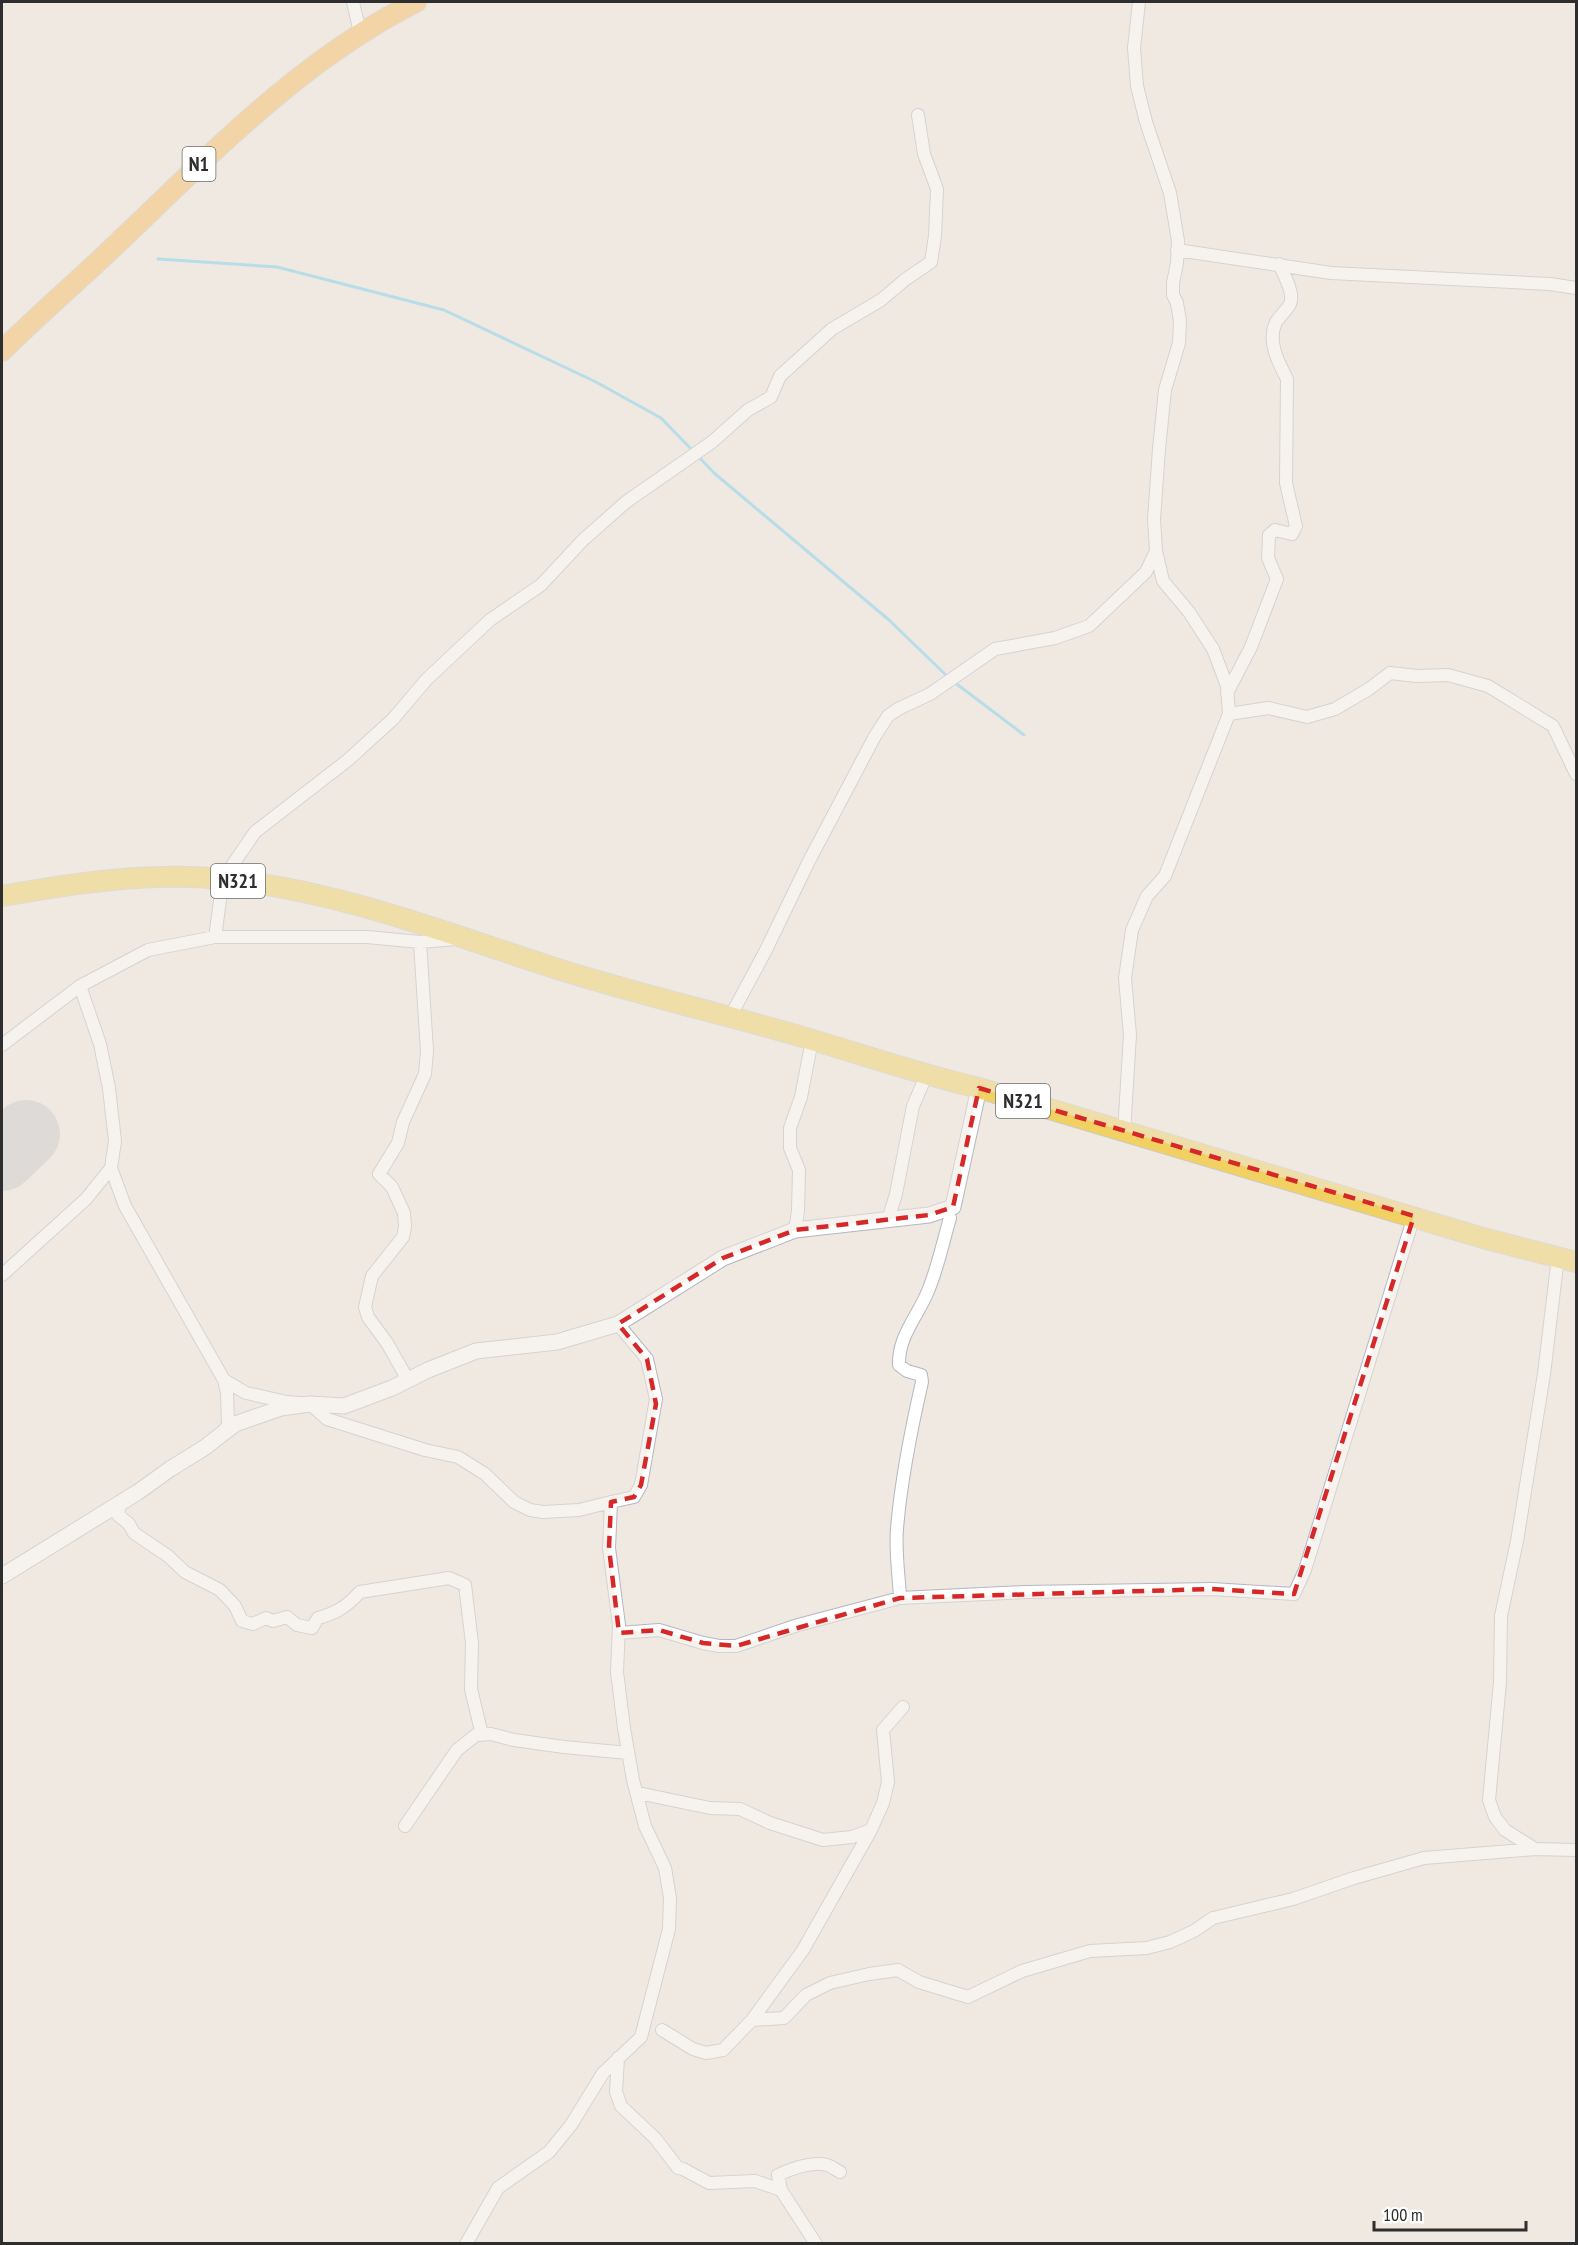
<svg xmlns="http://www.w3.org/2000/svg" width="1578" height="2245" font-family="'PT Sans Narrow',sans-serif">
	<rect width="100%" height="100%" fill="#efe9e1"/>
	<g fill="none" stroke-linecap="round" stroke-linejoin="round">
		<path stroke="#75cff0" stroke-width="3" d="M158 259 277 267 444 310 596 382 661 418 693 451
			M698 456 714 473 889 620 949 678
			M954 682 1024 735"/>
		<path stroke="#c9c8cc" stroke-width="68" d="M2 1157 26 1134"/>
		<g stroke="#b4b7c1" stroke-width="14">
			<path id="minor" d="M353 2 360 33
				M1177 250 1331 273 1550 284 1576 288
				M1227 693 1251 647 1277 579 1268 558 1269 535 1275 530 1292 534 1296 526 1286 483 1287 379C1278 362 1267 341 1276 322 1280 316 1287 310 1290 304 1295 293 1283 273 1279 264
				M1229 714 1268 708 1307 717 1335 709 1369 689 1390 673 1417 676 1448 675 1488 686 1553 726 1576 774
				M215 937 223 879 255 832 348 760 393 719 427 679 490 620 541 585 583 540 626 502 712 442 748 410 771 397 780 376 832 329 881 300 906 279 931 262 935 236 937 189 924 154 918 115
				M80 986 100 1044 109 1088 115 1141 111 1168 125 1206 224 1380 246 1393 287 1402 310 1404 327 1419 425 1450 458 1457 485 1474 514 1502 530 1510 543 1512 579 1510 611 1502
				M730 1017 766 950 809 861 875 736 888 716 898 709 930 694 995 649 1055 638 1089 626 1146 572 1156 551 1154 519 1159 449 1165 390 1179 343 1180 321 1177 303 1173 295V283L1177 263 1178 241 1170 193 1146 122 1137 86 1134 48 1139 2
				M2 1045 80 986 148 950 215 937H367L420 942 456 939
				M1124 1132 1130 1035 1125 978 1132 930 1147 896 1165 876 1229 714 1227 686 1213 649 1189 612 1163 581 1156 551
				M888 1220 896 1194 913 1106 926 1076
				M795 1230 798 1211 799 1170 790 1148V1128L801 1097 812 1040
				M1558 1257 1544 1374 1517 1541 1501 1616 1500 1682 1489 1800 1495 1817 1505 1830 1535 1849 1576 1850
				M2 1275 86 1199 111 1168
				M408 1380 387 1343 368 1317 365 1307 372 1276 403 1237 405 1227 404 1213 392 1187 379 1174 398 1143 403 1122 425 1074 427 1051 420 942
				M222 1433 228 1425 227 1393 224 1380
				M120 1502 118 1515 129 1524 134 1533 168 1556 185 1572 220 1590 235 1606 242 1621 253 1624 266 1618 273 1621 287 1617 297 1625 312 1628 318 1618C337 1613 347 1606 360 1592L449 1578 465 1585 472 1643 471 1689 482 1735
				M900 1598C899 1576 895 1551 897 1529 901 1479 911 1430 922 1382L921 1375 907 1371 899 1365C898 1336 918 1316 928 1291 938 1267 943 1242 950 1218
				M619 1633 659 1630 703 1643 719 1646H736L798 1625 900 1598 1026 1592 1212 1589 1294 1594 1305 1570 1414 1216
				M638 1793 710 1808 740 1809 770 1823 823 1840 852 1837 871 1830 883 1803 888 1782 883 1730 903 1707
				M405 1826 457 1750 476 1735 491 1734 514 1740 564 1747 628 1753
				M752 2020 784 2018 806 1995 830 1983 869 1974 898 1970 919 1982 968 1997 1022 1971 1090 1951 1147 1948 1170 1942 1194 1931 1213 1918 1293 1899 1354 1878 1424 1858 1535 1849
				M662 2030 693 2049 706 2053 723 2050 752 2020 803 1950 871 1830
				M618 2058 616 2092 621 2106 655 2138 678 2168 683 2169 709 2183 755 2181 781 2190 778 2175C791 2169 812 2161 827 2165 831 2166 836 2170 840 2172
				M781 2190 816 2244
				M466 2244 498 2188 549 2152 571 2125 603 2073 641 2037 669 1929 670 1898 665 1868 645 1826 633 1780 624 1728 617 1672 619 1625 609 1548 611 1502 634 1497 641 1485 656 1399 647 1359 618 1324"/>
		</g>
		<g stroke="#b4b7c1" stroke-width="17">
			<path id="tertiary" d="M2 1576 138 1492 170 1469 204 1448 235 1424 281 1408 310 1404 344 1406 392 1388 428 1370 476 1351 557 1342 618 1324 723 1258 795 1230 929 1215 953 1207 979 1088"/>
		</g>
		<g stroke="#c9c9c9" stroke-width="22">
			<path id="primary" d="M2 896C75 883 148 872 223 879 339 890 454 936 564 971 638 994 714 1012 789 1033 852 1051 914 1073 979 1088L1483 1238 1576 1262"/>
		</g>
		<g stroke="#c9c9c9" stroke-width="22">
			<path id="trunk" d="M2 351C41 312 84 276 124 237 215 150 303 59 416 2"/>
		</g>
		<use href="#minor" stroke="#fff" stroke-width="12"/>
		<use href="#tertiary" stroke="#fff" stroke-width="15"/>
		<use href="#primary" stroke="#f2d163" stroke-width="20"/>
		<use href="#trunk" stroke="#f8ba60" stroke-width="20"/>
	</g>
	<path d="M0 0H1578V2245H0ZM979 1088 1414 1216 1294 1594 1212 1589 900 1598 736 1646 703 1643 659 1630 619 1633 609 1548 611 1502 634 1497 641 1485 656 1404 647 1359 618 1324 723 1258 795 1230 929 1215 953 1207Z" fill="#efe9e1" fill-opacity=".55" fill-rule="evenodd"/>
	<path fill="none" stroke="#d62828" stroke-width="4.5" stroke-dasharray="12 8" stroke-linejoin="round" d="M979 1088 1414 1216 1294 1594 1212 1589 900 1598 736 1646 703 1643 659 1630 619 1633 609 1548 611 1502 634 1497 641 1485 656 1404 647 1359 618 1324 723 1258 795 1230 929 1215 953 1207Z"/>
	<g text-anchor="middle" dominant-baseline="central" stroke-width="5" stroke-linejoin="round" paint-order="stroke">
		<g fill="#fff" stroke="#6d6d6d" stroke-width="1.5">
			<rect x="182.5" y="147" width="33" height="34" rx="4.5"/>
			<rect x="211" y="864" width="54" height="34" rx="4.5"/>
			<rect x="996" y="1084" width="54" height="34" rx="4.5"/>
		</g>
		<g font-size="20" font-weight="bold" fill="#2e2e2e">
			<text x="199" y="164">N1</text>
			<text x="238" y="881">N321</text>
			<text x="1023" y="1101">N321</text>
		</g>
	</g>
	<rect width="1578" height="2245" fill="none" stroke="#2e2e2e" stroke-width="6"/>
	<path d="M1374 2221v9h152v-9" fill="none" stroke="#2e2e2e" stroke-width="3"/>
	<text x="1383" y="2221" font-size="18" fill="#2e2e2e" stroke="#ffffff" stroke-width="4.5" paint-order="stroke">100 m</text>
</svg>
